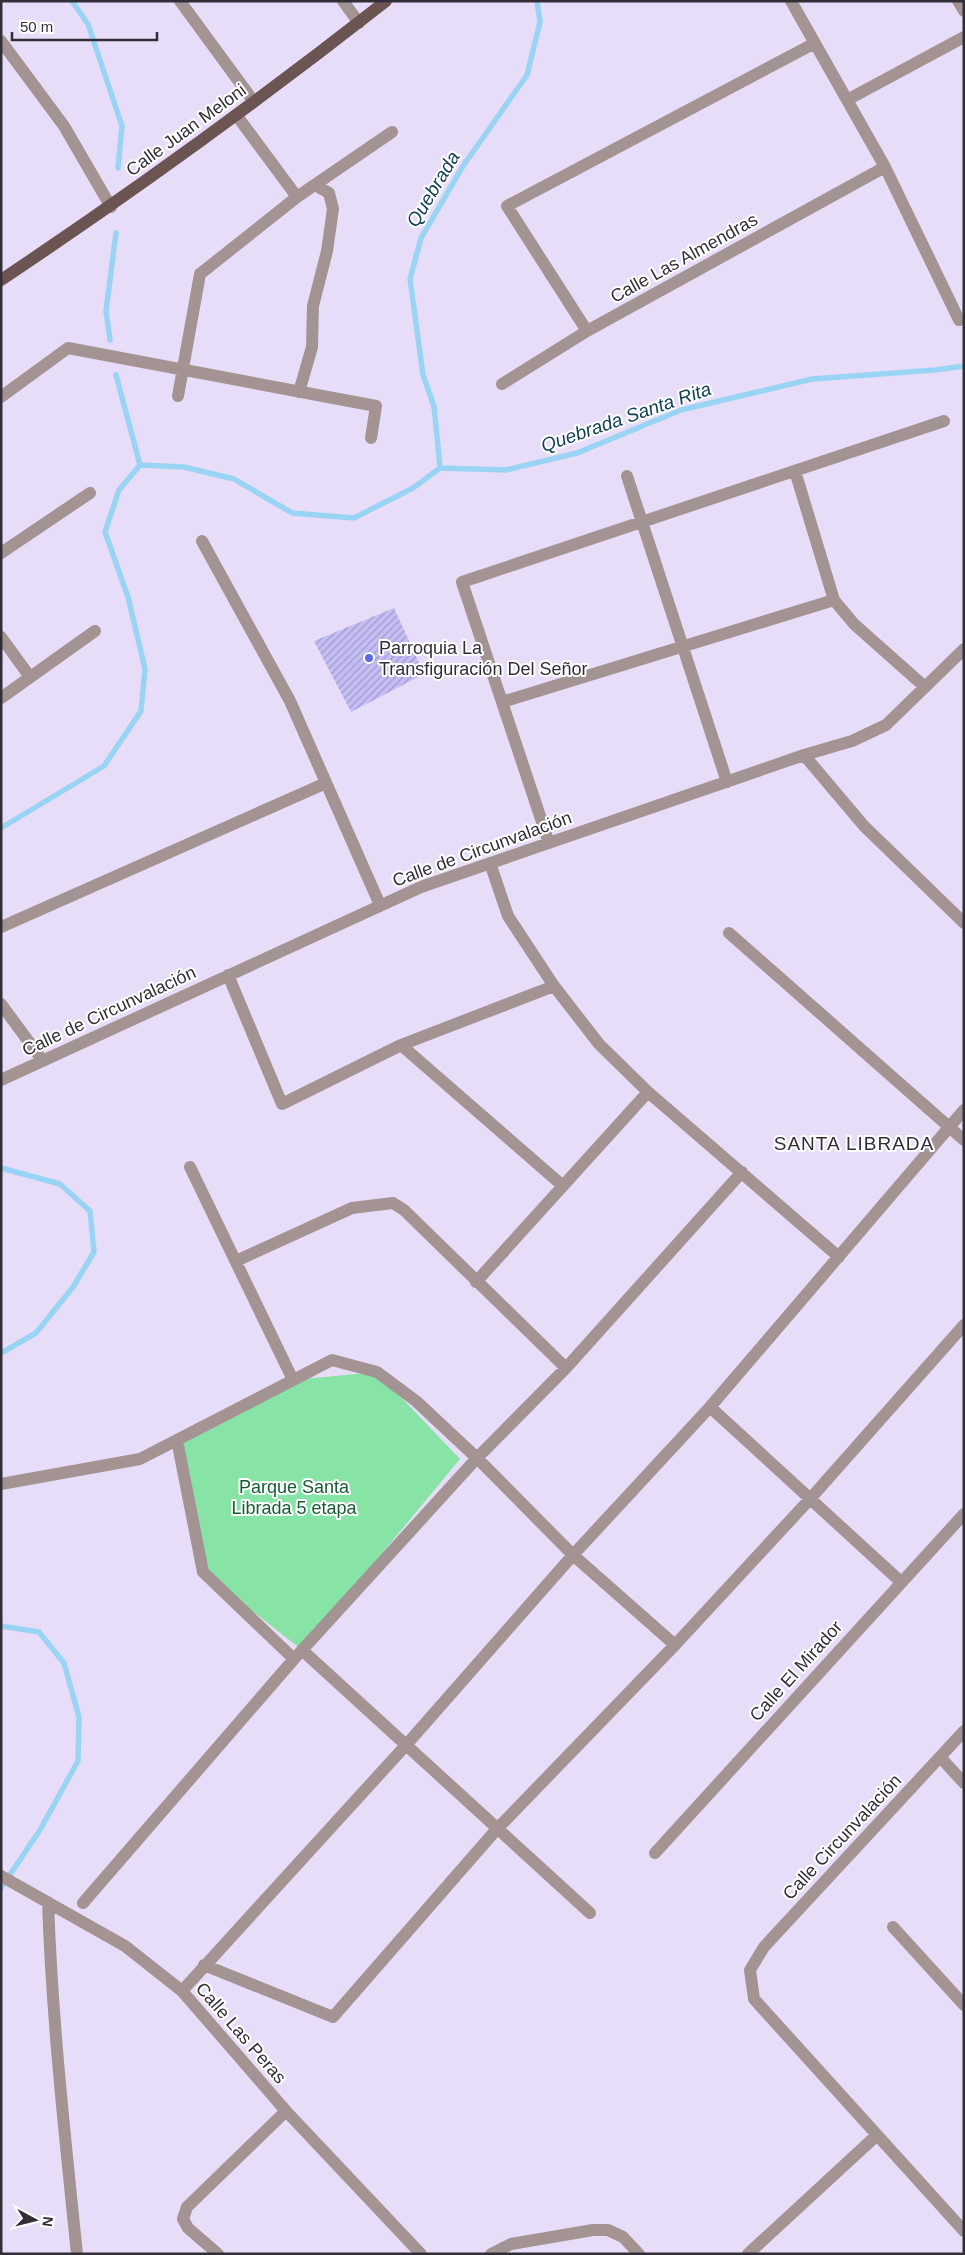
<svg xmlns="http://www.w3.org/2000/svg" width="965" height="2255" font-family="Arial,sans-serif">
	<defs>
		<pattern id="building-hatch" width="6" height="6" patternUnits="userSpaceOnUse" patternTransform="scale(1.25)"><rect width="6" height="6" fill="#c4bef4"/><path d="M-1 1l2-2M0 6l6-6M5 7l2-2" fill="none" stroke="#a09bc7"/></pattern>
	</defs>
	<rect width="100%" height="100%" fill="#e8ddf8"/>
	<path fill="#88e4a6" d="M377 1372 460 1459 302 1650 203 1572 177 1440 293 1380Z"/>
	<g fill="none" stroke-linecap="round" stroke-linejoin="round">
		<path stroke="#99d4f5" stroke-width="5.5" d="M72 1 88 24 122 126 118 168
			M110 340 106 311 116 233
			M116 375 140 465
			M440 468 434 406 423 375 410 279 421 238 463 166 527 75 540 22 537 1
			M1 828 104 766 141 711 145 669 128 597 105 532 119 490 140 465 184 467 234 479 292 513 354 518 413 488 440 468 506 470 577 453 681 410 812 379 935 370 964 366
			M1 1168 60 1184 90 1211 94 1252 73 1287 36 1333 1 1353
			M1 1626 39 1632 64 1663 79 1717 78 1761 40 1830 1 1888"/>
	</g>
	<path fill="url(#building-hatch)" d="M394 608 424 674 351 712 314 641Z"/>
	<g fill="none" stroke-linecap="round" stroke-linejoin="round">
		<path stroke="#a39493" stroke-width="12" d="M180 1 254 102
			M343 1 359 23
			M791 1 885 167 959 320
			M958 1 964 11
			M1 41 64 126 111 207
			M847 100 964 37
			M237 116 297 197
			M587 331 507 206 815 43
			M502 384 587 331 885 167
			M299 392 312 347 313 306 327 251 333 209 329 193 315 185
			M178 396 200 274 297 197 392 132
			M1 397 68 348 376 406 371 438
			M795 471 834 600 854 624 925 687
			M627 476 727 782
			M202 541 290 701 380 905
			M1 553 90 493
			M1 637 30 677
			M1 698 95 631
			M502 702 834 600
			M804 755 864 826 964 923
			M549 843 462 582 944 421
			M490 863 508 916 554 986 599 1044 648 1092 839 1257
			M1 927 326 783
			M729 933 964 1140
			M228 975 282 1104 401 1045 554 986
			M1 1004 43 1061
			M401 1045 563 1186
			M1 1080 421 887 804 755 852 741 886 725 964 649
			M190 1167 293 1380
			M236 1261 352 1208 393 1203 404 1210 566 1368
			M476 1282 648 1092
			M710 1407 901 1582
			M177 1440 203 1572 294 1659
			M1 1484 140 1459 332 1360 377 1372 416 1401 477 1458 573 1555 675 1645
			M302 1650 590 1913
			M964 1731 764 1947 750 1970 754 1999 964 2231
			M940 1757 964 1783
			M655 1853 964 1514
			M1 1876 125 1946 182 1991 286 2111 421 2254
			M48 1902C52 2020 65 2137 77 2254
			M83 1903 294 1659 477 1458 566 1368 742 1172
			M893 1927 964 2005
			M204 1965 333 2017 496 1830 675 1645 810 1499 964 1325
			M182 1991 407 1744 573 1555 710 1407 964 1110
			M218 2254 188 2228 183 2219 187 2207 286 2111
			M491 2254 511 2244 593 2230H608L623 2237 639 2254
			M748 2254 877 2135"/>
		<path stroke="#6c5452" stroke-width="12" d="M1 280C133 192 261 99 386 1"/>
	</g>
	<circle fill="#5d6be3" stroke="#fff" stroke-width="2" cx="369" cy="658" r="5"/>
	<g text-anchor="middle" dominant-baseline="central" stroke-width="4" stroke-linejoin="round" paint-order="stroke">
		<g font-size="18" fill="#322e38" stroke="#fff">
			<text transform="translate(186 130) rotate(-36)">Calle Juan Meloni</text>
			<text transform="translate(684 258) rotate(-29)">Calle Las Almendras</text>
			<text transform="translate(482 849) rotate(-20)">Calle de Circunvalación</text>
			<text transform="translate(109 1011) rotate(-25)">Calle de Circunvalación</text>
			<text transform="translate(796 1671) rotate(-48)">Calle El Mirador</text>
			<text transform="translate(842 1837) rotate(-47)">Calle Circunvalación</text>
			<text transform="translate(241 2033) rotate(49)">Calle Las Peras</text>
		</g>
		<g font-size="18" fill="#322e38" stroke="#fff" text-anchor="start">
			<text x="379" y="648">Parroquia La<tspan x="379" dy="21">Transfiguración Del Señor</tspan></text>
		</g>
		<g font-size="18" fill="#175b34" stroke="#fff">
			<text x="294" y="1487">Parque Santa<tspan x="294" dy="21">Librada 5 etapa</tspan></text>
		</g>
		<g font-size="19" font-style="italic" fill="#124157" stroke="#fff">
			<text transform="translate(433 189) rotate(-59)">Quebrada</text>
			<text transform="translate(626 417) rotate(-19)">Quebrada Santa Rita</text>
		</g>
		<g font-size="19" letter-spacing="1" fill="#322e38" stroke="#fff">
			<text x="854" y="1143">SANTA LIBRADA</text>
		</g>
	</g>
	<rect width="965" height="2255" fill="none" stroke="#322e38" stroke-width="5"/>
	<g transform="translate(35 2220) rotate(97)" stroke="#ffffff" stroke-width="4" paint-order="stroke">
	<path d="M0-4L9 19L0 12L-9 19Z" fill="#322e38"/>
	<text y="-8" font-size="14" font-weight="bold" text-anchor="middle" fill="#322e38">N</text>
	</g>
	<path d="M12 32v8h145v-8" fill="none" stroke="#322e38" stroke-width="2.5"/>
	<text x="20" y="32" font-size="15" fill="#322e38" stroke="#ffffff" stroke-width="4" paint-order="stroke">50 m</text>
</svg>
